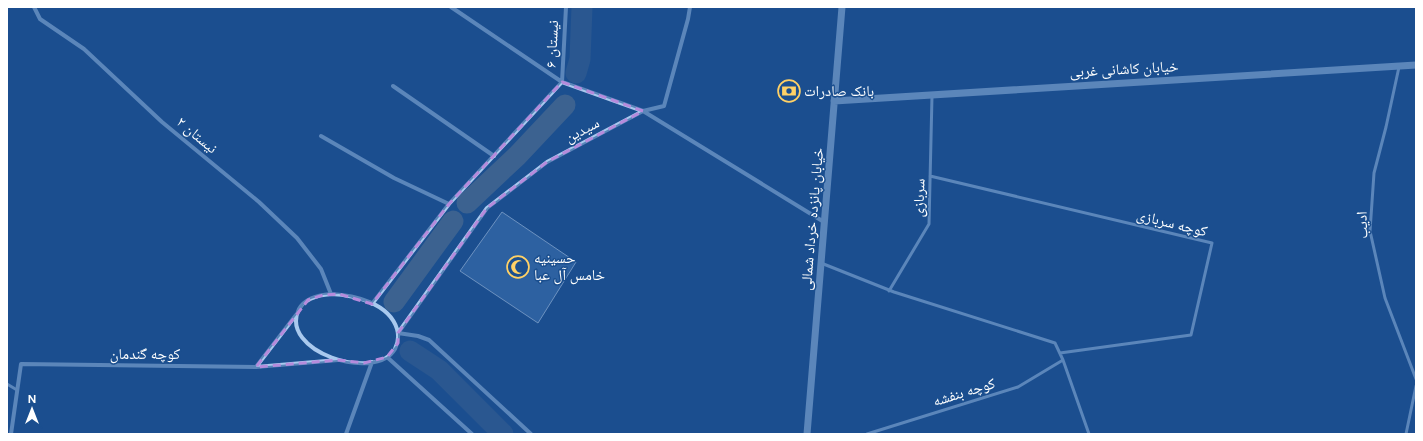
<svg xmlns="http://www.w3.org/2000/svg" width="1423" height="441" font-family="Figtree,'Noto Naskh Arabic',sans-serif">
	<rect width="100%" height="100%" fill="#1b4f8f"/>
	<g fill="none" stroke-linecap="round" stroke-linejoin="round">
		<path stroke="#3c6290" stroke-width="21" d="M576 73 580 59 582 7
			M467 203 517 156 565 105
			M394 302 453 221
			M410 351 439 370 503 434"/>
	</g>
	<path fill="#4478b7" stroke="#cfe3fa" d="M502 212 576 262 538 323 460 271Z"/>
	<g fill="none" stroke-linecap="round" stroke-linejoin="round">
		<path stroke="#a9c9ee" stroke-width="3" d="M1399 67 1386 127 1374 173 1370 231 1385 298 1416 379
			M930 176 1212 243 1191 335 1060 353
			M821 263 894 292 1055 343 1063 360 1089 434
			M889 291 929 224 932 96
			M7 384 17 390
			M867 434 1018 387 1063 360
			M1406 434 1416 386"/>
		<path stroke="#a9c9ee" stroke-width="4" d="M34 7 40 19 84 49 162 122 259 202 297 238 321 269 331 294
			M451 7 562 82
			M562 82 566 7
			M393 86 494 156
			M321 136 394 178 449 204
			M331 294C354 295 389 303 397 329 399 336 398 343 395 349 375 383 278 351 299 309 305 298 319 295 331 294Z
			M372 304 449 204 562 82 643 111 664 106 688 19 690 7
			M387 357 472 434
			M256 367 296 315
			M11 434 21 364 256 367 338 360
			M346 434 372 362
			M531 434 429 340 418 336 398 333 487 208 547 162 643 111 824 222"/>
		<path stroke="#a9c9ee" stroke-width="7" d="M834 101 1416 65
			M807 434 842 7"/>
	</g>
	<path d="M0 0H1423V441H0ZM562 82 643 111 547 162 487 208 398 333V343L387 357 364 363 338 360 256 367 308 300 323 295 339 294 372 304 449 204Z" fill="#1b4f8f" fill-opacity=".55" fill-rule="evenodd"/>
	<path fill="none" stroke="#b68bdc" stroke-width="3" stroke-dasharray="8 5" stroke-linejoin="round" d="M562 82 643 111 547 162 487 208 398 333V343L387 357 364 363 338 360 256 367 308 300 323 295 339 294 372 304 449 204Z"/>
	<defs>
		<g id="bank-ring" transform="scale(1.15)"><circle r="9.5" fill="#1b4f8f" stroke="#ffd166" stroke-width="1.5"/><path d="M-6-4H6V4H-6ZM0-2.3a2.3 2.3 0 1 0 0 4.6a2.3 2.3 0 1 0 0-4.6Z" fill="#ffd166"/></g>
		<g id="mosque-ring" transform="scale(1.15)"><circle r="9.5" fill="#1b4f8f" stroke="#ffd166" stroke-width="1.5"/><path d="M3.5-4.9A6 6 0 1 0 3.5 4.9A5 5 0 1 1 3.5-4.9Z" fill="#ffd166"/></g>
	</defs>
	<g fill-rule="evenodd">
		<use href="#bank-ring" x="789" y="91"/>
		<use href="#mosque-ring" x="518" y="267"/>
	</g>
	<g text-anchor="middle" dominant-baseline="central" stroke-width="3" stroke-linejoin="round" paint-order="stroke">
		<g font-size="15" fill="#fff" stroke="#1b4f8f">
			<text transform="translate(552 44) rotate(-87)">نیستان ۶</text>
			<text transform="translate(1124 69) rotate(-3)">خیابان کاشانی غربی</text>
			<text transform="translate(582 130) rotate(-28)">سیدین</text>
			<text transform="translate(197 135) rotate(40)">نیستان ۲</text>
			<text transform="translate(919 198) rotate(-88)">سربازی</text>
			<text transform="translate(812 219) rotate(-85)">خیابان پانزده خرداد شمالی</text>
			<text transform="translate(1172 223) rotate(14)">کوچه سربازی</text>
			<text transform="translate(1362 225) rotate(-92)">ادیب</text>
			<text x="145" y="354">کوچه گندمان</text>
			<text transform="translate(964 392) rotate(-17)">کوچه بنفشه</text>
		</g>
		<g font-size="15" fill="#fff" stroke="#1b4f8f" text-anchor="start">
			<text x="804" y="91">بانک صادرات</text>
			<text x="534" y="258">حسینیه<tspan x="534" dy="17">خامس آل عبا</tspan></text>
		</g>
	</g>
	<rect width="1423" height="441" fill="none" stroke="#ffffff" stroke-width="16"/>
	<g transform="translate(32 409)" stroke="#1b4f8f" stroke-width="3" paint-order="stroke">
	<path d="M0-3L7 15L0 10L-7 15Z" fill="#ffffff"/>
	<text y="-6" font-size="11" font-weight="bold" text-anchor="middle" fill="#ffffff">N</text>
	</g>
</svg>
